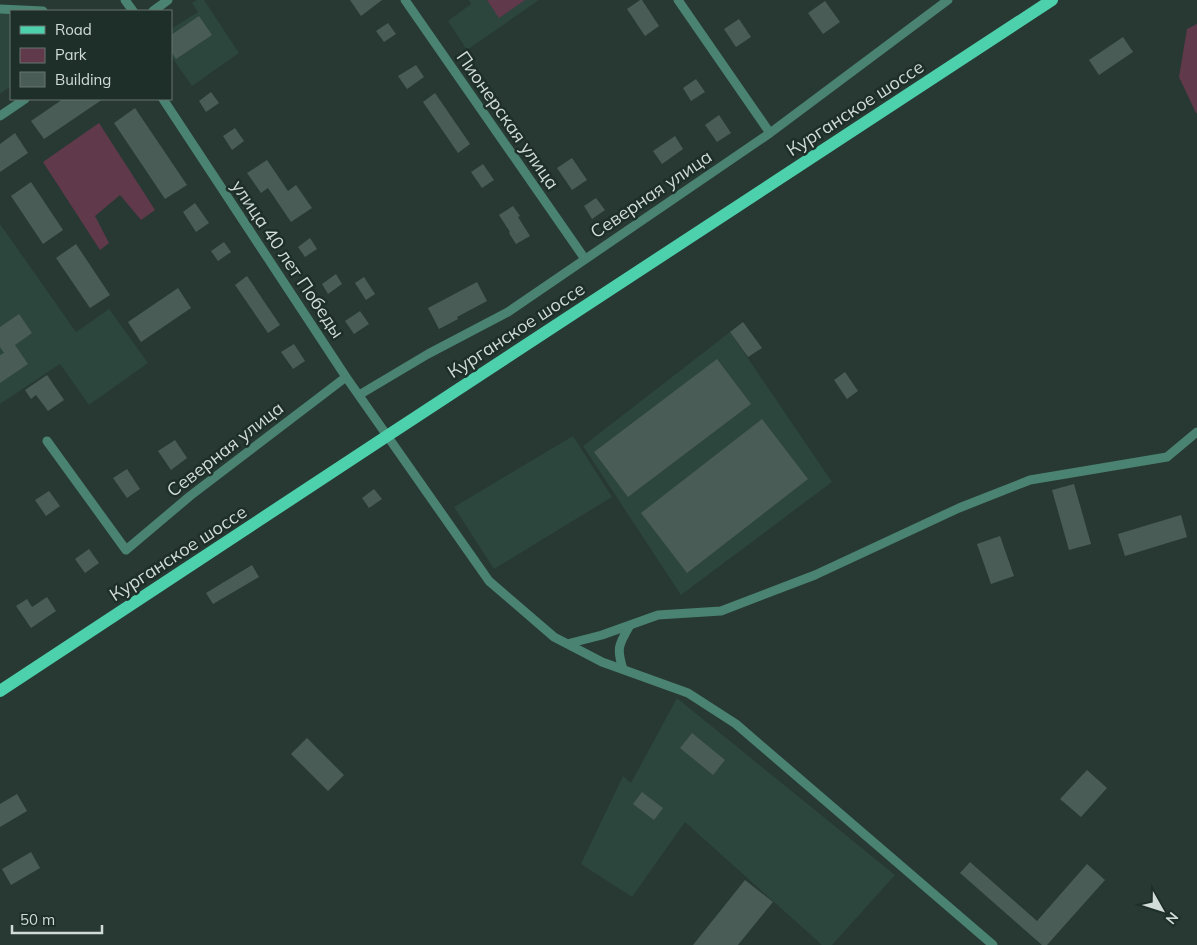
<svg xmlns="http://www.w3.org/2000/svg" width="1197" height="945" font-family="Mulish,sans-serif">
	<rect width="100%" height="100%" fill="#283933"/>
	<path fill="#2c453d" d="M197 0H204L239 53 192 86 171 56V29L198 12 192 3Z
		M469 0H539L467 50 448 21 471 4Z
		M0 13H11V86L0 94Z
		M0 224 76 332 109 309 148 363 89 405 60 364 0 404Z
		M730 332 832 482 681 595 583 446Z
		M573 436 612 497 494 569 454 507Z
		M677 698 895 875 832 945H822L685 822 632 897 581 864 623 776 631 783Z"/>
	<path fill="#60394b" d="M487 0H525L499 18Z
		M1197 24V113H1196L1179 77 1187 29Z
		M99 123 155 210 141 220 120 195 95 216 109 243 100 250 43 162Z"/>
	<path fill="#4a5c56" d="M350 0H382L361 16Z
		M640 0H642L659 26 645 36 627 9Z
		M825 1 840 22 823 34 808 13Z
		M199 16 212 35 176 59 171 51V35Z
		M739 19 751 37 736 47 724 29Z
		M388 23 396 34 384 42 376 31Z
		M1123 37 1133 52 1099 75 1089 60Z
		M416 65 424 77 407 89 398 76Z
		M696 79 705 92 691 101 683 88Z
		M211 92 219 103 206 112 199 101Z
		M435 93 470 144 458 153 423 102Z
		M63 99H103L44 139 31 121Z
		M135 108 187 185 165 199 114 123Z
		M719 115 731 133 717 142 705 125Z
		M235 128 244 141 232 150 223 136Z
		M15 133 28 153 0 172V144Z
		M675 136 683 149 662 164 653 151Z
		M572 158 587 180 572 190 557 168Z
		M267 160 288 191 296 185 312 208 291 222 268 188 261 193 247 173Z
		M483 164 494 180 482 188 471 172Z
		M31 182 63 230 43 244 11 196Z
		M596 198 605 210 592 219 584 206Z
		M195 203 209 223 196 232 183 212Z
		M513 206 520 216 518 217 530 236 516 244 509 233 510 232 499 215Z
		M310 238 317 249 305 257 298 247Z
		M224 242 231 252 218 261 211 251Z
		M76 244 110 295 90 308 56 258Z
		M336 274 342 284 328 294 322 284Z
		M247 276 280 325 268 333 235 285Z
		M364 277 375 294 366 300 355 283Z
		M477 282 487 301 457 317 458 319 439 329 428 308Z
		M178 288 191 308 141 342 128 322Z
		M360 311 369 324 354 334 345 321Z
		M19 314 32 333 15 345 28 364 0 383V355L4 353 0 347V327Z
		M743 322 762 348 748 357 730 332Z
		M294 344 305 361 293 369 281 352Z
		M717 359 751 404 628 497 594 452Z
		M845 372 858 391 847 399 834 380Z
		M47 375 64 400 48 411 36 395 31 399 25 390Z
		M762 419 808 479 687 573 641 513Z
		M175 440 187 458 171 470 158 451Z
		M127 469 140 489 127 498 113 478Z
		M1074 484 1091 544 1069 550 1052 490Z
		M374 489 382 499 369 508 362 498Z
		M49 491 60 506 46 516 35 500Z
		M1181 515 1187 537 1125 556 1118 534Z
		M1000 536 1014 576 991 584 977 544Z
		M89 549 99 563 85 573 75 559Z
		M252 565 259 577 213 604 206 593Z
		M47 597 56 611 31 628 16 606 27 599 32 607Z
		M692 733 725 760 713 775 680 748Z
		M307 738 344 775 328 791 291 754Z
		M1087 770 1107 788 1081 817 1060 799Z
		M642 792 663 808 654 820 633 804Z
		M17 794 27 811 0 827V804Z
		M31 852 40 868 11 885 2 869Z
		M970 862 1037 921 1087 864 1105 880 1047 945H1042L960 873Z
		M745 880 773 902 738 945H693Z"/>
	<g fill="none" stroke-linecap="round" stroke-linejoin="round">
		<path stroke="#4a8371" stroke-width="9" d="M125 0 133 11
			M405 0 585 259
			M678 0 770 133
			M0 9 43 11
			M153 11 168 0
			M163 99 346 377 489 581 554 637 602 662 688 693 736 724 993 945
			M0 116 25 99
			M359 395 428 354 508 312 770 133 948 0
			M47 441 126 550 190 496 346 377
			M567 644 602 635 658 615 721 611 815 575 959 508 1030 480 1167 457 1197 432
			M623 669C616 648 619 644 630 625"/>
		<path stroke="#4dd0ac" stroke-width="12" d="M0 691 387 436 1052 0"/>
	</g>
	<g text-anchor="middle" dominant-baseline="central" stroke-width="5" stroke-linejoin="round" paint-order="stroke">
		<g font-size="18" fill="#d1dbd8" stroke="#1e2f29">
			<text transform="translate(855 108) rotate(-33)">Курганское шоссе</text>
			<text transform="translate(508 120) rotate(55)">Пионерская улица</text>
			<text transform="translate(651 194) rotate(-34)">Северная улица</text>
			<text transform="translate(288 259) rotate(56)">улица 40 лет Победы</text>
			<text transform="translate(516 330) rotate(-33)">Курганское шоссе</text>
			<text transform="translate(225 449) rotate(-38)">Северная улица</text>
			<text transform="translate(178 553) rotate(-33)">Курганское шоссе</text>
		</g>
	</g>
	<rect x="10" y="10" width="162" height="90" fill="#1e2f29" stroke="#66746f"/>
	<rect x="20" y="26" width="25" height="8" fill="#4dd0ac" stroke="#66746f"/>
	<text x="55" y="35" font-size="15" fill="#d1dbd8">Road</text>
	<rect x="20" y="48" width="25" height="15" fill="#60394b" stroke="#66746f"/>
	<text x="55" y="60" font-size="15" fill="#d1dbd8">Park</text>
	<rect x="20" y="72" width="25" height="15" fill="#4a5c56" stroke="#66746f"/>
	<text x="55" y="85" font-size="15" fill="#d1dbd8">Building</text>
	<g transform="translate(1162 910) rotate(129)" stroke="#1e2f29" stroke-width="4" paint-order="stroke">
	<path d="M0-4L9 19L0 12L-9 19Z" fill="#d1dbd8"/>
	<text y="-8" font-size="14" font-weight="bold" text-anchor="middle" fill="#d1dbd8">N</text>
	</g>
	<path d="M12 925v8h90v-8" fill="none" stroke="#d1dbd8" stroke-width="2.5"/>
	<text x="20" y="925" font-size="15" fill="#d1dbd8" stroke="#1e2f29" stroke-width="4" paint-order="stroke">50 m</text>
</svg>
